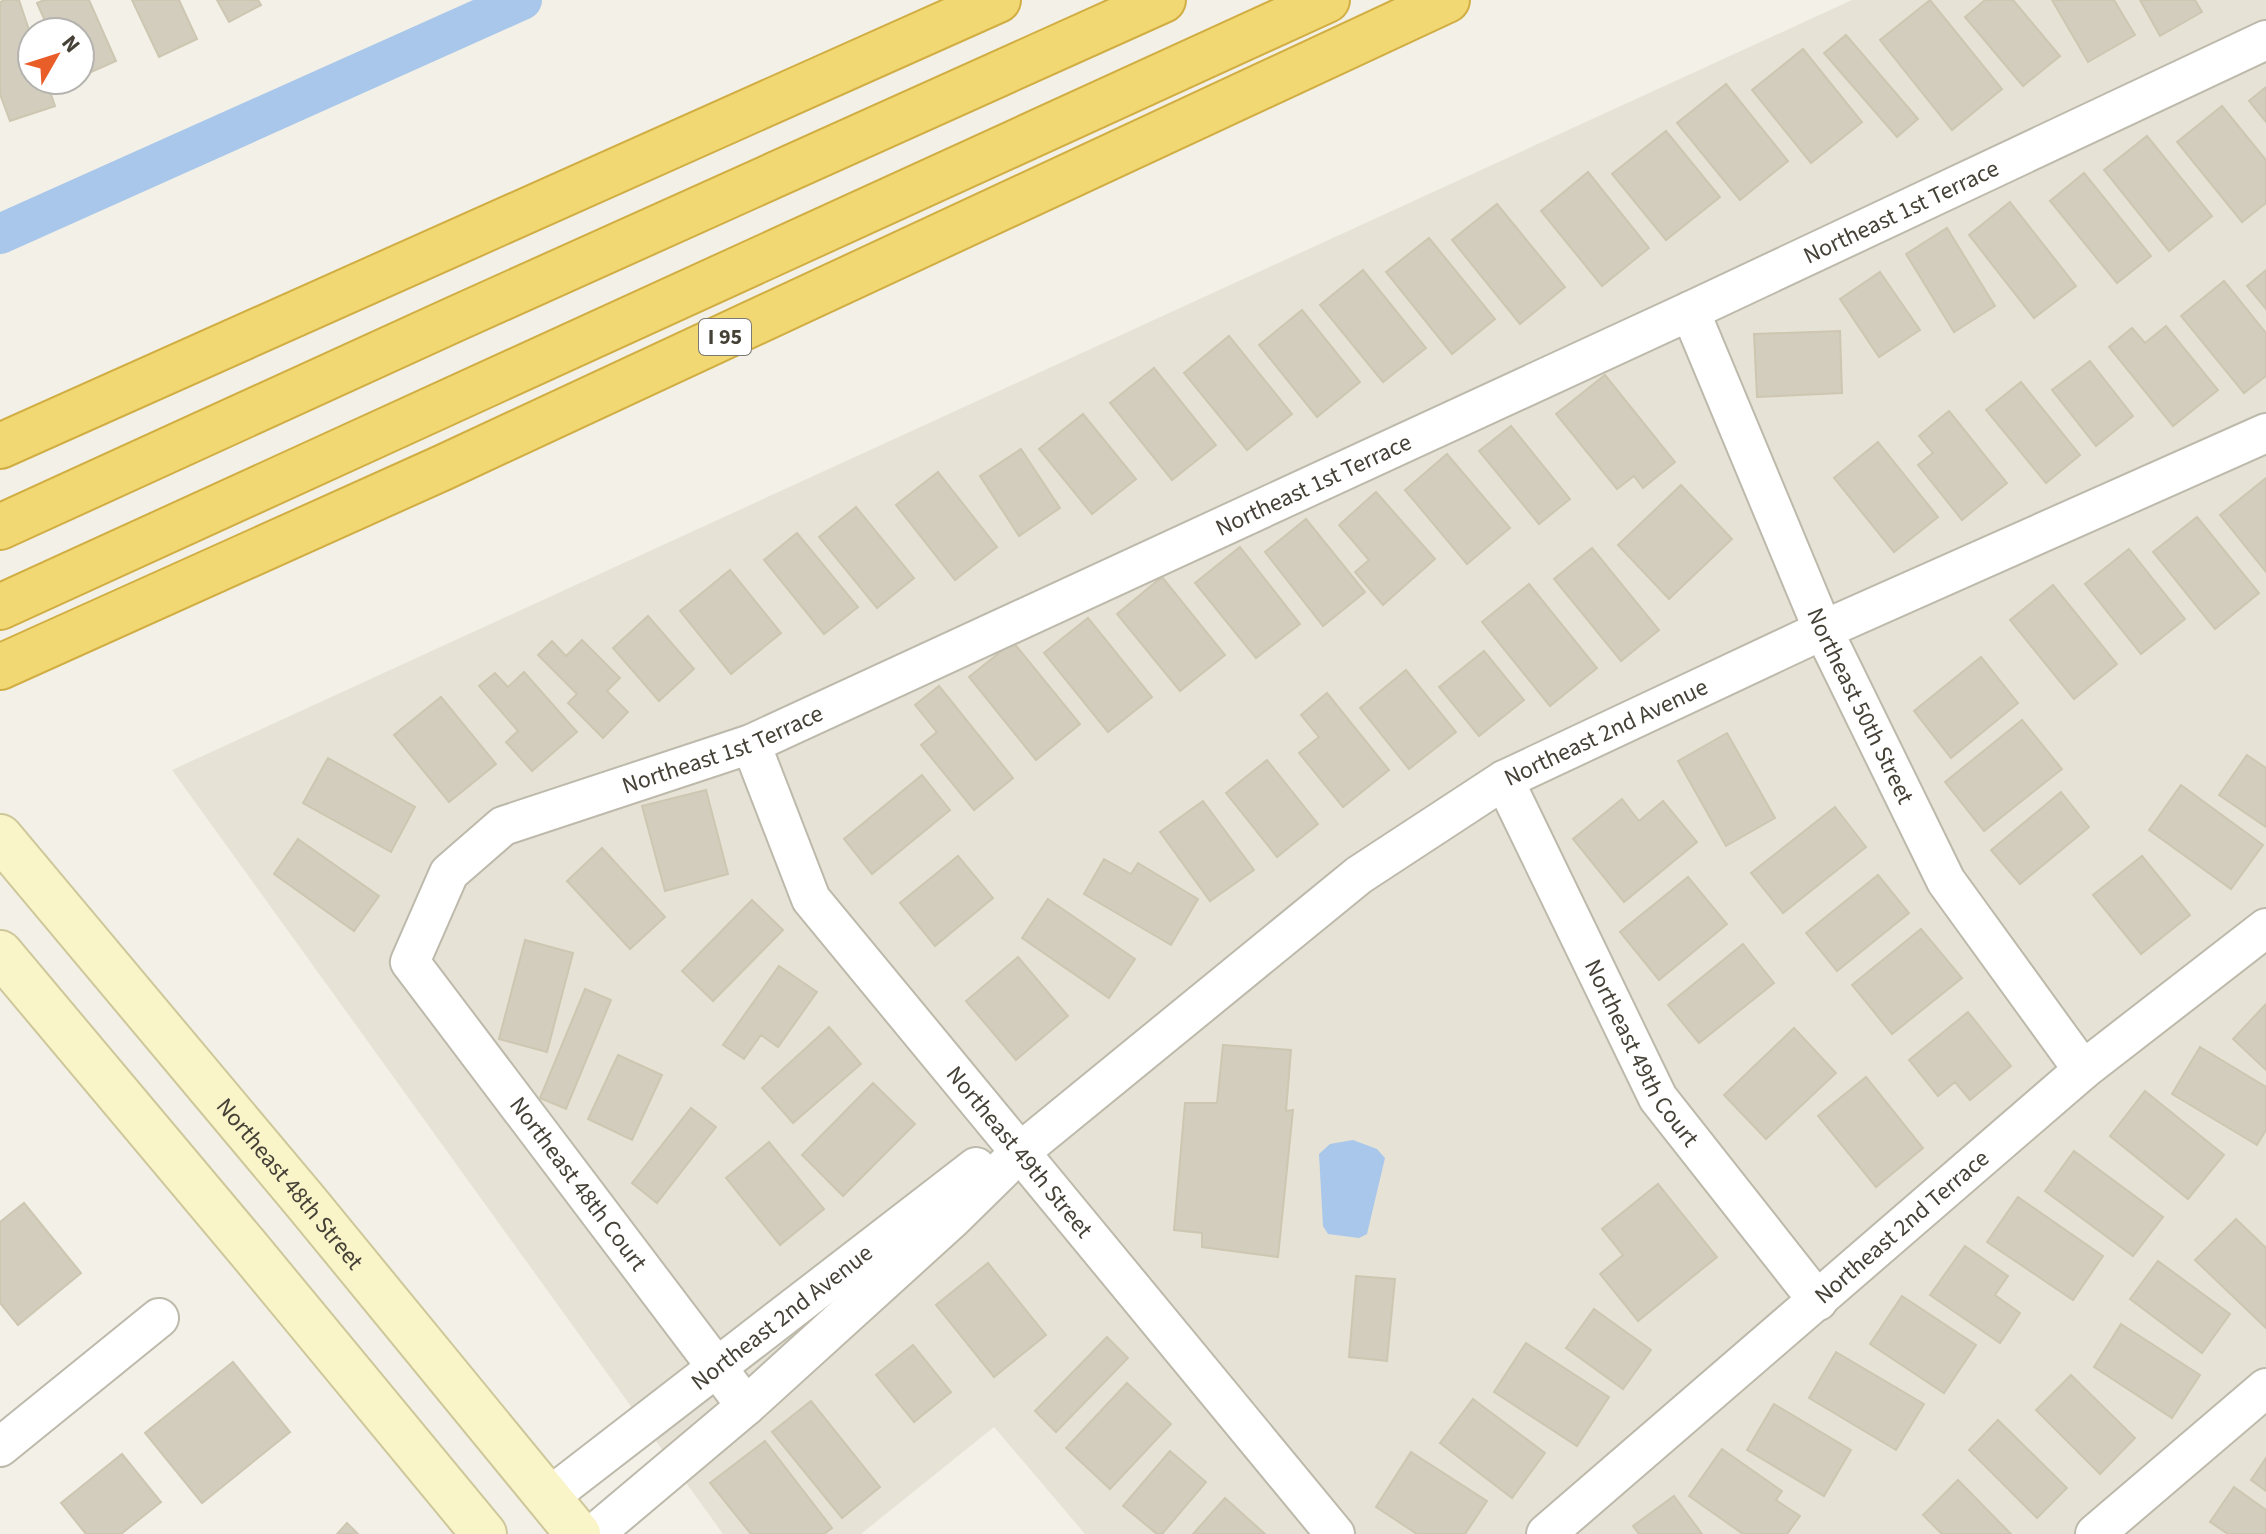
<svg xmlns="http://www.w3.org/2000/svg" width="2266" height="1534" font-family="'Source Sans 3',sans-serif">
	<rect width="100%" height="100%" fill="#f2f0e7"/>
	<path fill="#e6e3d6" d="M1852 0H2266V1534H1085L994 1427 861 1534H723L172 770Z"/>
	<path fill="#a8c7ea" d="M1353 1140 1377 1149 1385 1158 1367 1234 1359 1238 1328 1234 1323 1226 1319 1154 1330 1144Z"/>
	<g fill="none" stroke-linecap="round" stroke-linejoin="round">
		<path stroke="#a8c7ea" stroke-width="40" d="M0 234 522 0"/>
	</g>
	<path fill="#d3cdbe" stroke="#cdc6b1" stroke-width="2" d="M5 0H19L32 39V80H46L55 106 10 121 0 94V2Z
		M44 0H89L116 61 80 77V32H50L37 3Z
		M132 0H179L197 39 159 57Z
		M217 0H258L261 5 229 22Z
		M1930 0 2002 89 1952 130 1880 40Z
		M1985 0H2013L2060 56 2023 86 1965 17Z
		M2052 0H2114L2135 35 2088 62Z
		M2140 0H2195L2202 12 2160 36Z
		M1846 35 1918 119 1897 137 1824 53Z
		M1803 49 1862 122 1811 163 1752 90Z
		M1726 84 1788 161 1740 200 1677 123Z
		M2266 87V122L2249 101Z
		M2222 106 2266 160V203L2242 222 2177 142Z
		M1666 131 1720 197 1666 240 1612 174Z
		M2147 136 2212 216 2169 251 2104 170Z
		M1588 172 1649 248 1602 286 1541 211Z
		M2084 173 2151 256 2117 283 2050 201Z
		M2010 202 2076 286 2034 318 1969 235Z
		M1497 204 1565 287 1520 324 1452 240Z
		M1947 228 1995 306 1954 332 1906 254Z
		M1429 238 1495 319 1452 354 1386 272Z
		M1363 270 1426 348 1383 382 1320 305Z
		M2266 270V309L2247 286Z
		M1880 272 1920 330 1879 357 1840 299Z
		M2224 281 2266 333V376L2244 393 2181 316Z
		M1302 310 1360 382 1317 417 1259 345Z
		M2166 326 2218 390 2173 426 2109 347 2132 328 2145 343Z
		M1840 331 1842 393 1757 397 1754 334Z
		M1229 336 1292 414 1247 450 1184 373Z
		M2090 361 2133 416 2096 446 2052 390Z
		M1154 368 1216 445 1172 480 1110 403Z
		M1605 375 1675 462 1643 488 1634 476 1617 489 1556 414Z
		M2021 382 2080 455 2046 483 1986 410Z
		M1949 411 2007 483 1962 520 1918 465 1933 453 1919 436Z
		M1083 414 1136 479 1092 514 1039 449Z
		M1511 426 1570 499 1539 524 1479 451Z
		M1878 442 1938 517 1894 552 1834 478Z
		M1021 449 1060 508 1019 536 980 476Z
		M1447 454 1510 528 1467 564 1405 490Z
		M938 472 997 547 955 580 896 505Z
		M2266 478V572L2220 515Z
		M1681 485 1732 539 1669 599 1618 545Z
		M1376 492 1435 559 1383 605 1355 572 1369 560 1339 525Z
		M856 507 914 578 877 608 819 537Z
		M2197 517 2259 593 2215 629 2153 552Z
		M1306 519 1365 592 1323 626 1265 552Z
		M797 533 858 607 824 634 764 560Z
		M1240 547 1300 624 1256 658 1195 583Z
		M1592 548 1659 630 1621 661 1554 579Z
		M2129 549 2185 619 2141 654 2085 584Z
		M730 570 781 633 731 674 680 611Z
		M1162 577 1225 655 1180 691 1117 614Z
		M1529 584 1597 668 1550 706 1482 622Z
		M2053 585 2117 664 2074 699 2010 620Z
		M648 616 694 669 659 701 613 648Z
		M1088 618 1152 697 1108 732 1044 653Z
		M582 640 620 678 607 691 628 712 603 738 568 703 577 694 538 655 552 641 566 656Z
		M1013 642 1080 724 1036 760 969 677Z
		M1484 651 1524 700 1479 736 1439 687Z
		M1981 657 2018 703 1951 758 1914 711Z
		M1406 670 1456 732 1409 769 1360 708Z
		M524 672 577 732 532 771 506 742 518 731 479 686 495 673 508 687Z
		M939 686 1013 778 974 810 921 745 937 732 915 705Z
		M1327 693 1389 770 1343 807 1299 753 1319 737 1301 715Z
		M441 697 496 764 449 802 394 735Z
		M2022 720 2062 769 1984 831 1945 782Z
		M1727 733 1775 818 1726 846 1678 761Z
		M2247 755 2266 768V827L2219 795Z
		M328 758 415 807 391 852 303 803Z
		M1267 760 1318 824 1277 857 1226 793Z
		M922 775 950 810 872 874 844 839Z
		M2181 785 2263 845 2231 889 2149 830Z
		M706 790 728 874 665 891 642 806Z
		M2061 792 2089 827 2020 884 1991 850Z
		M1622 799 1639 821 1663 801 1697 842 1624 902 1573 839Z
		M1203 801 1254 870 1210 901 1160 832Z
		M1835 807 1866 847 1783 913 1751 873Z
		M298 839 379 896 354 931 274 874Z
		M602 848 665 917 630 949 567 881Z
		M958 856 993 898 935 946 900 903Z
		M2142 856 2190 915 2141 954 2093 895Z
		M1104 859 1131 874 1138 863 1198 899 1171 945 1084 894Z
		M1878 875 1909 913 1837 971 1806 933Z
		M1688 877 1727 924 1659 980 1620 932Z
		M1048 899 1135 959 1109 998 1022 938Z
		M752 900 783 930 713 1001 682 971Z
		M1921 929 1962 978 1892 1034 1852 985Z
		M525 940 573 953 547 1052 499 1039Z
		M1743 944 1774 983 1699 1043 1668 1005Z
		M1018 957 1068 1016 1016 1060 966 1001Z
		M779 966 817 992 778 1047 761 1035 744 1059 723 1045Z
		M585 989 611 1000 566 1109 540 1098Z
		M2266 1004V1070L2233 1039Z
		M1968 1012 2011 1066 1970 1100 1955 1082 1938 1096 1909 1060Z
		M829 1027 861 1064 793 1123 762 1088Z
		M1794 1028 1836 1073 1766 1139 1724 1095Z
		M1223 1045 1291 1050 1286 1111 1293 1110 1278 1257 1202 1247V1233L1174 1230 1185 1103H1217Z
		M2200 1047 2266 1087V1130L2257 1145 2172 1094Z
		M618 1055 662 1075 632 1140 588 1119Z
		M1866 1077 1923 1148 1876 1187 1818 1116Z
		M873 1083 915 1124 843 1196 802 1155Z
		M2145 1091 2224 1155 2188 1199 2110 1136Z
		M691 1108 716 1127 657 1203 632 1183Z
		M769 1142 824 1209 780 1245 726 1178Z
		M2074 1151 2163 1217 2133 1256 2045 1191Z
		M1658 1184 1717 1257 1638 1321 1600 1274 1623 1255 1602 1229Z
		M2018 1197 2103 1256 2073 1300 1987 1242Z
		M24 1203 81 1273 18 1325 0 1303V1222Z
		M2236 1219 2266 1248V1328L2195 1260Z
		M1965 1246 2008 1276 1995 1295 2020 1313 2000 1343 1930 1295Z
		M2158 1261 2230 1314 2202 1353 2130 1299Z
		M988 1263 1046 1335 994 1377 936 1305Z
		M1356 1276 1395 1279 1387 1361 1349 1357Z
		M1902 1296 1976 1345 1944 1393 1870 1344Z
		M1594 1309 1651 1350 1623 1389 1566 1348Z
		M2121 1324 2200 1375 2172 1418 2094 1367Z
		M1107 1337 1128 1358 1056 1432 1035 1411Z
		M1526 1343 1609 1397 1577 1446 1494 1392Z
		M913 1345 951 1392 914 1422 876 1375Z
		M1836 1352 1924 1404 1896 1450 1809 1398Z
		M233 1362 290 1432 202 1503 145 1433Z
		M2071 1375 2135 1438 2100 1474 2036 1410Z
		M1127 1383 1171 1424 1110 1489 1066 1448Z
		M1473 1399 1545 1453 1512 1498 1440 1443Z
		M811 1401 880 1487 842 1518 772 1432Z
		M1774 1404 1851 1450 1824 1496 1747 1450Z
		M1998 1420 2067 1488 2037 1518 1969 1450Z
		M765 1441 832 1528 824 1534H751L710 1483Z
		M1722 1449 1782 1491 1776 1500 1800 1516 1787 1534H1743L1689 1496Z
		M1170 1451 1206 1482 1162 1534H1157L1123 1506Z
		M1411 1452 1487 1501 1465 1534H1417L1376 1507Z
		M122 1454 161 1502 121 1534H86L61 1503Z
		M2266 1458V1491L2251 1480Z
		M1958 1480 2011 1534H1942L1923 1515Z
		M2234 1487 2266 1510V1534H2228L2210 1522Z
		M1674 1496 1702 1534H1639L1633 1526Z
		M1225 1498 1265 1534H1193Z
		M347 1523 358 1534H337Z"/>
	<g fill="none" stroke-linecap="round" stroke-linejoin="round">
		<g stroke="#bdb9ab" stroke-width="42">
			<g id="street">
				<path id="s1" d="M1690 311 1823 630 1946 881 2083 1070"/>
				<path id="s2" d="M751 744 811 899 1335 1534"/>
				<path id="s3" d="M1504 780 1658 1098 1818 1301"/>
				<path id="s4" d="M746 1406 410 962 449 873 503 826 751 744 1690 311 2266 40"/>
				<path d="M0 1447 159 1318"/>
				<path id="s5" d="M549 1497 976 1167"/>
				<path id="s6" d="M594 1534 746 1406 952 1219 1020 1152 1359 875 1504 780 1823 630 2266 433"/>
				<path id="s7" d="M1546 1534 2083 1070 2266 928"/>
				<path d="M2095 1534 2266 1388"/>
			</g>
		</g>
		<g stroke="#cec79a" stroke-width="48">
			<g id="secondary">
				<path id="s8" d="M0 837 305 1201 578 1534"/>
				<path d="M0 953 246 1246 484 1534"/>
			</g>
		</g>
		<g stroke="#d1ae43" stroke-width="48">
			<path id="highway" d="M0 446 998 0
				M0 527 455 319 1163 0
				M0 607 1327 0
				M0 667 442 468 1447 0"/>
		</g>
		<use href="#street" stroke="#fff" stroke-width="38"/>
		<use href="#secondary" stroke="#faf4c9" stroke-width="44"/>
		<use href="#highway" stroke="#f2d872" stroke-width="44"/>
	</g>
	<g text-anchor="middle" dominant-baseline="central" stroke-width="6" stroke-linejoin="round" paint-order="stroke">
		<rect fill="#fff" stroke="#7d7a73" stroke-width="2" x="699" y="319" width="52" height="36" rx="6"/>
		<g font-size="22" font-weight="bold" fill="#454137">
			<text x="725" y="337">I 95</text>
		</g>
		<g font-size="24" fill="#454137" stroke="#fff">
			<text stroke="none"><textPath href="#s4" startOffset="2254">Northeast 1st Terrace</textPath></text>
			<text stroke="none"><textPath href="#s4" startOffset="1606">Northeast 1st Terrace</textPath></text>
			<text stroke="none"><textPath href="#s1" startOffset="430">Northeast 50th Street</textPath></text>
			<text stroke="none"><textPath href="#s6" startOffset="1296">Northeast 2nd Avenue</textPath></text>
			<text stroke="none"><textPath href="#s4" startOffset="958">Northeast 1st Terrace</textPath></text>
			<text stroke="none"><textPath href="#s3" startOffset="306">Northeast 49th Court</textPath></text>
			<text stroke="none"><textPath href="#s2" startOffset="494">Northeast 49th Street</textPath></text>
			<text stroke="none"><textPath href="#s8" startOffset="452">Northeast 48th Street</textPath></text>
			<text transform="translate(578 1184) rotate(53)">Northeast 48th Court</text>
			<text stroke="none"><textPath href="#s7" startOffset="470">Northeast 2nd Terrace</textPath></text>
			<text stroke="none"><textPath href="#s5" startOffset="294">Northeast 2nd Avenue</textPath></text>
		</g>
	</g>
	<g transform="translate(56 56) rotate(51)"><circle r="38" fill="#ffffff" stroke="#b5b3af" stroke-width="2"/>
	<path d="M0-6L14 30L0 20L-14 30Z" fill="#e95d28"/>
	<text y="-12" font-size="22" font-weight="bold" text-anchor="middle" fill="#454137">N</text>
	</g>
</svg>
